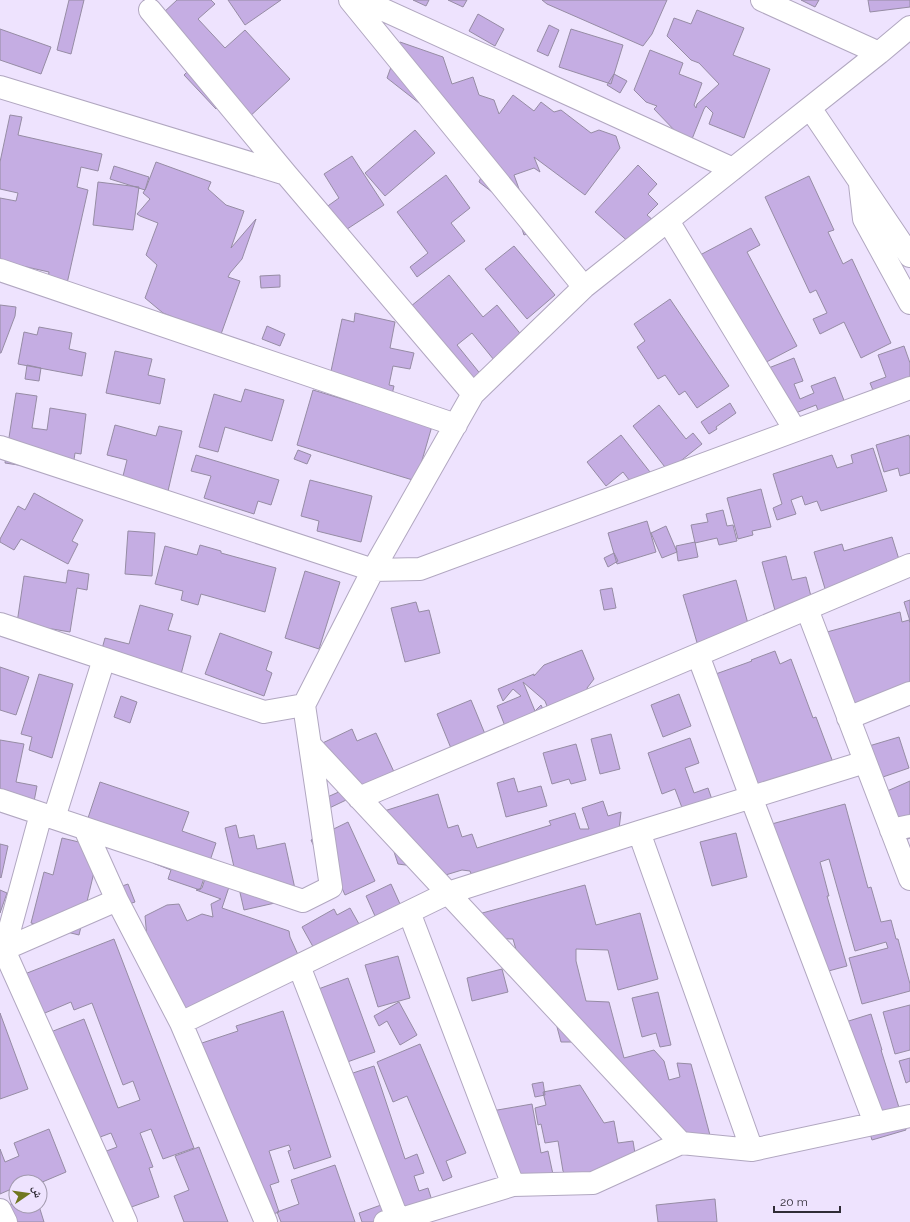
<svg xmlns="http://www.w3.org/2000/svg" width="910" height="1222" font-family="Raleway,'Noto Naskh Arabic',sans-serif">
	<rect width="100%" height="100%" fill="#eee3fe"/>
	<path fill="#c5ade3" stroke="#968ca4" d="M69 0H84L71 54 57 50Z
		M177 0H211L215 4 198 19 225 48 245 30 290 79 246 120 227 99 216 109 184 75 194 65 163 13Z
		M228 0H281L245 25Z
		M413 0H429L426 6Z
		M448 0H467L463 7Z
		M542 0H667L652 34 643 46 547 4Z
		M801 0H819L815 7Z
		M868 0H910V7L870 12Z
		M697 10 744 28 733 55 770 69 744 138 709 124 713 113 706 106 704 109 692 139 678 134 654 109 657 106 646 102 634 90 650 50 683 63 679 74 702 83 694 105 696 108 697 104 719 84 699 63 691 60 667 36 674 18 691 24Z
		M478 14 504 29 495 46 469 31Z
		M549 25 559 30 548 56 537 51Z
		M0 29 51 47 41 74 0 60Z
		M571 29 623 45 611 84 559 67Z
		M400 42 443 57 452 84 473 77 479 95 494 100 499 114 513 95 534 111 541 102 554 112 561 110 591 133 599 130 616 136 620 148 585 195 534 157 540 172 534 168 514 175 528 214 545 227 524 235 508 186 492 192 479 182 481 177 427 100 419 103 387 78Z
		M614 74 627 81 620 93 607 85Z
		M10 115 22 117 18 135 102 154 98 171 81 167 77 187 88 190 66 288 47 284 49 272 0 261V198L16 201 18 193 0 189V162Z
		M415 130 435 153 385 196 365 173Z
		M352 156 384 205 341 233 325 208 339 198 324 174Z
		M156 162 211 182 208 189 226 205 244 211 231 248 256 219 242 259 230 273 228 277 240 281 220 337 180 323 173 317 163 313 145 298 157 265 146 255 158 223 140 216 137 214 150 199 143 193 146 188Z
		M638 165 657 184 648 194 658 204 647 215 654 221 632 245 595 212Z
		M114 166 149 177 145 190 110 179Z
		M446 175 470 208 451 223 465 241 417 277 410 267 428 253 397 212Z
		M809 176 834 230 828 232 843 264 852 259 891 343 861 358 844 322 820 334 813 319 827 313 816 290 810 293 765 197Z
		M98 182 139 187 133 230 93 225Z
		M751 228 760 245 747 252 797 346 753 369 685 263Z
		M514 246 555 295 527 319 485 269Z
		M280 275V287L261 288 260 276Z
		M449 275 483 317 497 305 523 337 494 360 472 333 457 345 482 376 461 394 405 311Z
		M670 299 729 386 697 408 685 391 679 395 665 375 658 379 637 347 645 341 634 324Z
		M0 305 16 307 15 316 1 353H0Z
		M355 313 395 322 390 348 414 353 410 369 393 366 389 385 394 386 390 403 327 390 342 319 354 322Z
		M267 326 285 334 280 346 262 339Z
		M39 327 72 333 69 349 86 353 82 376 18 364 24 332 37 335Z
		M904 346 910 363V388L877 400 870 383 886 377 878 355Z
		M115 351 152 359 148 375 165 379 160 404 106 393Z
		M794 358 803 381 794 384 800 399 814 393 811 386 835 377 850 416 824 426 816 405 788 416 761 371Z
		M27 365 41 368 39 381 25 379Z
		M245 389 284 400 272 441 225 427 218 452 199 447 214 394 241 402Z
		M313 390 432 426 416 481 297 445Z
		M16 393 37 396 32 428 47 430 50 408 86 414 81 454 75 453 72 473 5 463Z
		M730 403 736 413 716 427 717 429 709 434 701 422Z
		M659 405 686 439 693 433 702 444 668 471 633 426Z
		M115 425 156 436 159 426 182 431 168 491 122 480 127 460 107 455Z
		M621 435 650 472 633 485 623 472 606 486 587 462Z
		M909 435 910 439V473L900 476 898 468 884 472 876 445Z
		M873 448 887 491 821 511 817 501 805 505 802 496 791 500 796 514 777 520 773 508 782 504 773 474 832 455 837 468 853 463 851 455Z
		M298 450 311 455 307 464 294 459Z
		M196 455 279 480 271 505 258 501 254 514 204 498 211 476 191 471Z
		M310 480 372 496 361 542 317 531 319 521 301 516Z
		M761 489 771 527 752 531 753 535 738 539 727 498Z
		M34 493 83 520 72 541 78 544 68 564 21 539 14 550 0 542V539L18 506 25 510Z
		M723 510 727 526 733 525 737 541 719 545 717 538 695 543 691 525 708 522 706 514Z
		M647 521 656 552 617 564 608 533Z
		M666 526 677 552 662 558 651 533Z
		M128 531 155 533 152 576 125 574Z
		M892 537 901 566 829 602 814 552 842 544 844 551Z
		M695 542 698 557 678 561 676 546Z
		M200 545 221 551V553L276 568 265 612 201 594 198 605 181 600 183 591 155 584 165 546 197 555Z
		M614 553 618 561 608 567 604 558Z
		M786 556 792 580 806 577 814 608 777 618 762 562Z
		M68 570 89 574 87 590 77 588 70 632 17 623 24 576 66 583Z
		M305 571 340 582 319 649 285 638Z
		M736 580 750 631 698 646 683 595Z
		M612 588 616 608 604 610 600 590Z
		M910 600V621L904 602Z
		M416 602 419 612 429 610 440 653 405 662 391 608Z
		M140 605 173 614 168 630 191 636 180 678 100 656 105 638 129 644Z
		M900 612 902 622 909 620 910 623V704L840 723 816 635Z
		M220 633 272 652 266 670 272 673 264 696 205 674Z
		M582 650 594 679 587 688 595 707 554 724 545 701 523 682 535 711 541 705 547 718 457 763 437 714 471 700 485 734 505 726 497 706 521 696 513 689 503 701 498 689 534 674V676L544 665Z
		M775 651 780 664 791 659 813 718 816 717 837 773 748 806 713 675 752 661 751 660Z
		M0 667 29 677 16 715 0 710Z
		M39 674 73 684 52 758 29 750 32 737 21 734Z
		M679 694 691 726 663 737 651 705Z
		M121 696 137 702 130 723 114 717Z
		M352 729 357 741 376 733 401 787 365 791 321 812 316 802 341 791 333 774 310 749Z
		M611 734 620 769 600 774 591 739Z
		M899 737 909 768 880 778 869 746Z
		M690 738 699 763 685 768 694 793 708 788 716 811 687 821 675 789 662 794 648 753Z
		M0 740 24 744 16 782 37 786 31 817 0 810Z
		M576 744 586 780 571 784 569 779 552 784 543 753Z
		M514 778 518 792 541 786 547 806 506 817 497 783Z
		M910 781V838L899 843 878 795Z
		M100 782 189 812 182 831 216 843 200 890 168 879 171 870 153 863 155 856 87 821Z
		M438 794 448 828 458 825 462 837 472 834 477 848 551 825 549 821 575 813 580 829H589L582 808 603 801 608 816 621 812 618 838 472 876 470 871 462 870 439 877 413 866 398 864 381 812Z
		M845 804 868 888 871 887 881 922 891 920 896 939H898L910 984V991L862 1004 849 958 888 948 886 942 855 951 829 859 820 862 829 896H827L847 966 810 976 768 825Z
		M348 822 375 881 345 895 341 886 334 889 311 840Z
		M236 825 239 838 254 835 257 849 285 843 297 898 244 910 225 828Z
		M736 833 747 877 712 886 700 842Z
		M62 838 100 847 79 935 31 923 44 872 53 875Z
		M0 844 8 846 1 878 0 877Z
		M210 863 232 878 222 908 289 931 290 937 304 968 176 1019 147 938 145 916 167 905 179 904 187 921 202 914 213 917 211 904 221 899 196 890 202 888Z
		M128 884 135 902 112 910 105 892Z
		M391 884 400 904 375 916 366 896Z
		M585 885 596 925 640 913 658 979 618 990 608 950 576 949V961L586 1001 609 1002 624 1058 654 1050 664 1061 669 1080 680 1077 677 1063 691 1064 711 1139 658 1131 585 1042H561L548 993 528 992 513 939 474 938 475 915Z
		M0 890 7 893 0 913Z
		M350 908 359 924 321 961 302 927 334 909 337 915Z
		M114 939 194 1148 163 1159 151 1129 140 1133 153 1167 149 1168 159 1197 126 1209 104 1152 117 1147 111 1133 84 1143 43 1035 84 1019 118 1108 140 1100 133 1081 123 1085 92 1003 74 1010 71 1002 33 1018 17 977Z
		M398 956 410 998 378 1007 365 965Z
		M502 969 508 992 472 1001 467 978Z
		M348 978 375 1052 339 1065 305 994Z
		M658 992 671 1045 660 1047 656 1033 642 1037 632 998Z
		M399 1002 417 1035 400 1045 387 1021 379 1026 374 1016Z
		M910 1005V1050L895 1054 883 1012Z
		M283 1011 331 1157 294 1169 288 1151 291 1150 289 1145 269 1151 279 1182 270 1185 279 1212 254 1221 196 1045 238 1031 236 1026Z
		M0 1013 28 1089 0 1099Z
		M871 1014 882 1050H881L906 1130 872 1140 836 1025Z
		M420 1044 466 1153 446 1161 452 1177 443 1181 407 1096 393 1102 377 1062Z
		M910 1058V1081L906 1083 899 1061Z
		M374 1066 405 1159 417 1154 424 1173 414 1176 419 1191 428 1188 435 1210 399 1222H362L359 1213 381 1205 338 1078Z
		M543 1082 545 1095 535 1097 532 1084Z
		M580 1085 604 1123 614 1121 618 1143 633 1141 637 1166 575 1190 563 1171 558 1141 545 1143 541 1124 538 1125 535 1108 546 1105 543 1092Z
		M532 1104 541 1153 548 1151 554 1179 501 1189 486 1112Z
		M49 1129 66 1172 40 1183V1182H34L33 1180 28 1182H16V1187L0 1194V1149L5 1162 19 1156 14 1143Z
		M199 1147 228 1222H184L174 1196 189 1190 175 1156Z
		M335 1165 355 1222H281L277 1212 299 1204 291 1180Z
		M715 1199 717 1222H658L656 1205Z
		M16 1203V1206H39L44 1222H7L2 1206Z"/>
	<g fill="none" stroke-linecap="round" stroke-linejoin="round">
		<g stroke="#b1a7c0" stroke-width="24">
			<path id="street" d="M350 0 584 287
				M362 0 733 169
				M762 0 879 53
				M150 10 286 174 473 394
				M0 87 286 174
				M810 108 910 256
				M860 184 864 219 910 303
				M668 221 795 430
				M0 270 456 425
				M0 447 373 570 420 569 910 388
				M807 609 910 879
				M0 624 264 712 304 705 373 570 473 394 584 287 879 53 910 27
				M698 655 751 797 875 1123
				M848 718 910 693
				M310 745 681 1143
				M359 798 910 565
				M0 800 303 901 331 887 304 705
				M41 814 4 950 126 1222
				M54 818 104 659
				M85 829 117 900 181 1023 266 1222
				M891 830 910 826
				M639 832 752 1150
				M409 912 513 1185
				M0 951 117 900
				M299 966 398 1220
				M181 1023 448 893 639 832 865 762
				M0 1210 6 1222
				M385 1222 398 1220 513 1185 593 1183 681 1143 752 1150 910 1116"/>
		</g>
		<use href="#street" stroke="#fff" stroke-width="22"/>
	</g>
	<g transform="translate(28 1194) rotate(77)"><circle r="19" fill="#eee3fe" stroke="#a29aae"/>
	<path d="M0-3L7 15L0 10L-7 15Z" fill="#707720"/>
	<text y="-6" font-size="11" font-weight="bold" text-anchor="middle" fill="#302c36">ش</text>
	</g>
	<path d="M774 1206v6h66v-6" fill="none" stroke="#302c36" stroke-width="2"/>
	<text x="780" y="1206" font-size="12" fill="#302c36" stroke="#eee3fe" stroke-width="3" paint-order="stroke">20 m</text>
</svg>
